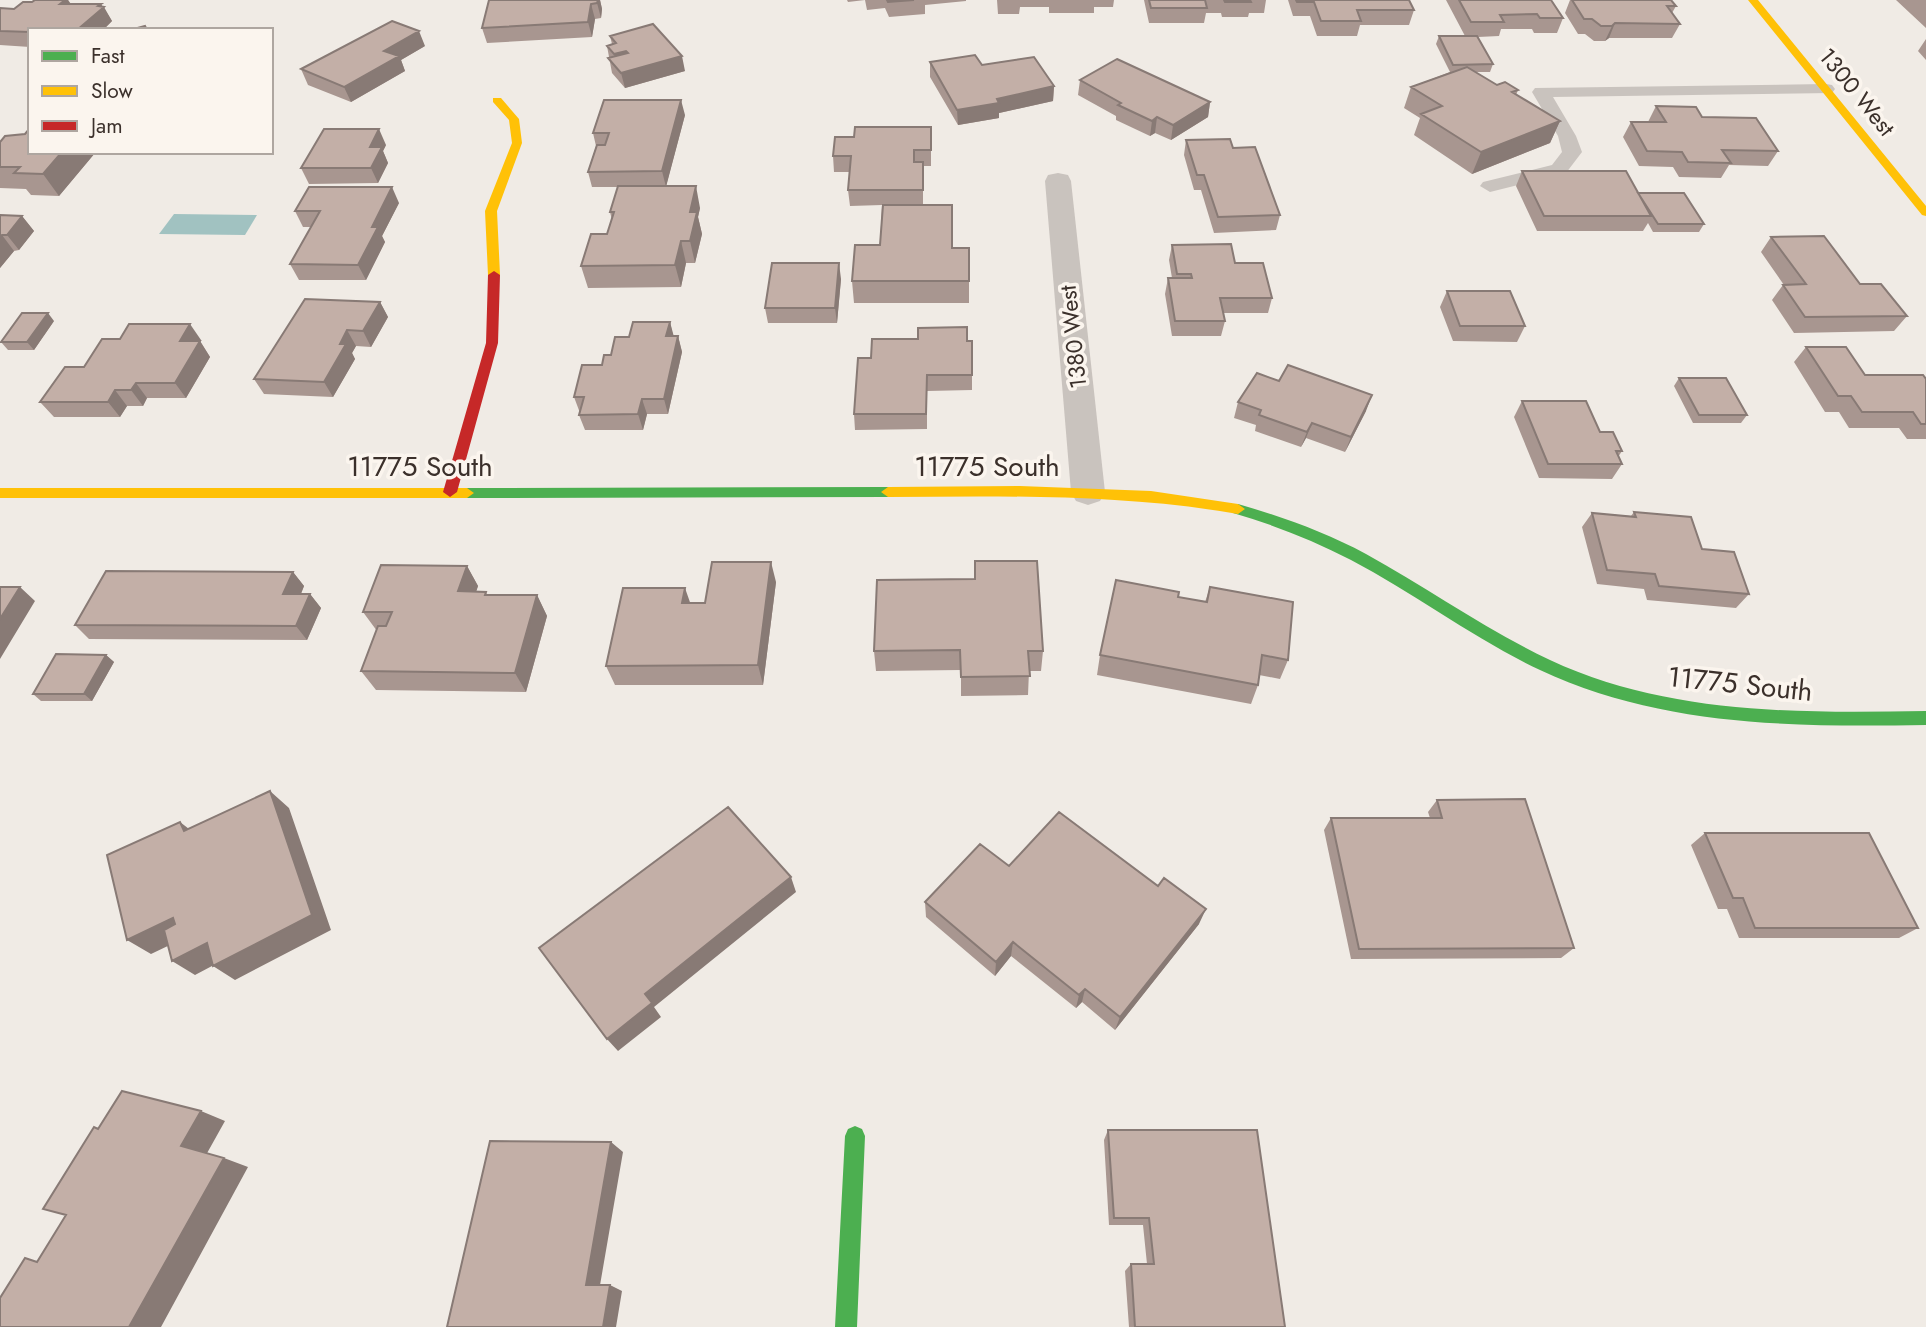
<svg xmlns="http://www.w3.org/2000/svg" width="1926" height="1327" font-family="Jost,sans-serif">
	<rect width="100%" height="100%" fill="#f0ebe5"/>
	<path fill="#a1c2c1" d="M174 214 257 215 245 235 159 234Z"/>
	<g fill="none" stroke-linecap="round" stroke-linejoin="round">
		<path fill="#c9c3be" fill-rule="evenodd" d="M1826 84 1832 85 1835 89 1832 93 1553 97 1576 136 1582 152 1566 173 1490 192 1480 186 1483 182 1552 165 1562 152 1558 136 1532 92 1535 88Z"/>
		<path fill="#c9c3be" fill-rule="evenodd" d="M1058 173 1068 175 1071 181 1105 492 1100 501 1088 505 1076 501 1071 492 1045 181 1048 175Z"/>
		<path fill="#4caf50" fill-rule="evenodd" d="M888 487 895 492 888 497 467 498 460 493 467 488Z
			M1238 504C1283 517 1325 532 1366 554 1428 588 1486 630 1550 660 1668 715 1799 713 1926 711V725C1794 727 1662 727 1540 670 1474 639 1416 594 1351 560 1313 540 1274 525 1233 513L1231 509 1233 505Z
			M855 1126 862 1129 865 1136 857 1327H835L845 1136 848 1129Z"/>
		<path fill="#ffc107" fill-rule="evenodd" d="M1748 0H1758L1926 206V216L1922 215Z
			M493 98H501L519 119 522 143 497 211 500 275 494 279 488 275 485 211 512 143 509 120 493 102Z
			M1020 486 1151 491 1238 504 1245 509 1238 514C1122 494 1006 496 888 497L881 492 888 487Z
			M0 488H467L474 493 467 498H0Z"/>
		<path fill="#c62828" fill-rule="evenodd" d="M494 271 500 275 498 343 457 492 450 497 443 492 486 343 488 275Z"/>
	</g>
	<path fill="#a89690" d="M35 0H68L71 4H101L112 21 103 30H30V47L0 45V8L14 9Z
		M489 0H600L602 9 601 18 595 19 592 37 487 43 482 28Z
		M847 0H966V1L925 5V14L889 17 885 8 867 10 865 0 848 2Z
		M997 0H1114L1113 7H1094V13H1049V7H1020L1019 14H998Z
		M1144 0H1266L1264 13H1249L1248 17H1222L1221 13H1206L1204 23H1149Z
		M1288 0H1409L1414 10 1409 25H1360L1357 36H1317L1310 16H1293Z
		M1446 0H1551L1563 18 1557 33H1534L1532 29H1501L1499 36 1478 37 1493 64 1490 72H1476L1497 85 1518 90 1516 95 1560 121 1550 143 1472 174 1414 135 1420 118 1404 108 1411 87 1450 72 1436 44 1439 36H1465Z
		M1570 0H1671L1676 6 1672 13 1680 24 1672 38H1609L1605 41H1594L1585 34H1578L1565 13Z
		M1896 0H1926V28Z
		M610 36 685 71 625 88 612 73 607 46 612 44Z
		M1926 39V60L1918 51Z
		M425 46 401 60 405 71 351 102 308 85 301 69Z
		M930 62 982 65 1054 86 1053 101 999 113V118L958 125 930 77Z
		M1080 80 1210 102 1208 117 1171 140 1155 133 1150 136 1116 120V116L1078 95Z
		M1656 106 1702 117 1778 151 1768 166 1729 165 1721 178 1679 177 1673 167 1639 166 1623 137 1631 122H1648Z
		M685 115 666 186 700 208 698 217 702 234 695 263H686L681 287 588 288 581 266 607 234 612 220 610 212 618 187H592L588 172 596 146 593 133Z
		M931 127V166H923V205L952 248H969V303H854L852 281 880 245 882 205 850 206 848 190 850 172H834L833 156 854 137Z
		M1186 140 1233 148 1280 215 1276 230 1214 233 1201 190H1194L1184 155Z
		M0 142 30 152H139L138 154 95 153 59 196 31 195 26 189 0 188Z
		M386 145 383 151 388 163 378 183 309 184 301 168Z
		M1522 171 1638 193 1704 224 1699 232H1653L1648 223 1643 231H1537L1516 186Z
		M399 203 382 236 385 242 366 280H299L290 264 311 227H303L295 211Z
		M0 215 22 216 34 231 19 250 14 251 0 268Z
		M1771 237 1860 284 1907 316 1894 331 1794 333 1772 300 1783 285H1784L1761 252Z
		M1172 245 1235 263 1272 298 1268 313H1223L1225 321 1221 336H1172L1165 294 1168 278H1172L1169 260Z
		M841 279 837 323H768L765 308Z
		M1447 291 1525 326 1517 342 1453 341 1440 307Z
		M380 302 388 317 371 347 356 346 352 353 355 359 333 397 264 394 254 379Z
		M54 321 34 350H8L1 342Z
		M670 322 673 336H678L682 352 668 414H647L643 430H585L579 415 580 413 574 397 611 355 629 337Z
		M201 340 200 341 210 357 186 398H147L143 406H127L120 417H54L40 402 84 367Z
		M967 341H972V390L927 391V429L855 430 854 414 871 358Z
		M1806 347 1865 375 1926 379V439H1907L1899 428H1849L1839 412H1825L1794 362Z
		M1679 378 1747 415 1741 423H1693L1674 386Z
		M1522 401 1600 432 1622 451 1618 457 1622 464 1612 479 1539 478 1514 417Z
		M1238 402 1366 411 1345 452 1306 438 1301 447 1255 431 1256 425 1234 418Z
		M1634 512 1702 549 1749 594 1736 608 1647 600 1644 589 1597 584 1582 527 1592 513 1631 516Z
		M467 566 478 586 476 591 486 592 487 595H537L547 616 526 692 376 690 361 671 377 631 363 612Z
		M293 572 304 586 301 594H310L321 608 307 640 89 639 75 625Z
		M877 580 1043 651 1041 671H1029L1028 695 961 696V670L876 671 874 651Z
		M776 582 763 685H615L606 666 690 603H705Z
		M1210 587 1288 660 1280 679 1259 675 1258 685 1251 704 1097 675 1100 655 1178 597 1205 602Z
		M106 655 114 662 92 701H41L33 694Z
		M1437 800 1574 948 1561 958 1351 959 1324 830 1331 818H1430L1428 812Z
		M1705 833 1918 928 1899 938H1739L1727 909H1718L1691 845Z
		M1009 866 1199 924 1115 1030 1082 1002 1076 1008 1011 956 995 976 926 917 925 902Z
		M1108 1130 1285 1327H1129L1125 1271 1131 1264H1147L1143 1225H1109L1104 1140Z"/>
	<path fill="#887a75" d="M65 0H68L76 13 60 4Z
		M598 0H600L602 9 601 18 597 3Z
		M101 4 103 8 104 7 112 21 103 30H77Z
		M591 4 595 19 592 37 588 22Z
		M1615 23 1609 38 1605 41 1612 26Z
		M419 31 425 46 401 60 405 71 351 102 344 87 384 51Z
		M626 51 629 66 618 69 614 54Z
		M682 56 685 71 625 88 621 73Z
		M1054 86 1053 101 999 113V118L958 125 957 110 997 99Z
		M681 100 685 115 666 187 662 171Z
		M1210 102 1208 117 1171 140 1173 125Z
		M1157 117 1155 133 1150 136 1152 121Z
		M1560 121 1550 143 1472 174 1481 152Z
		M379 129 386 145 383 151 388 163 378 183 371 168 370 147Z
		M62 152H94L95 153 59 196 43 174Z
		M696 186 700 208 698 217 702 234 695 263 690 241V212Z
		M392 187 399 203 382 236 385 242 366 280 358 265 372 227Z
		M22 216 34 231 19 250 7 235Z
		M2 235 14 251 0 268V237Z
		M681 241 686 263 681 287 675 265Z
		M839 263 841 279 837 323 835 308Z
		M380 302 388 317 371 347 363 331Z
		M48 313 54 321 34 350 27 342Z
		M670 322 674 337 666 336Z
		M190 324 201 340 190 357 180 341Z
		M347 330 356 346 352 353 355 359 333 397 324 382 340 344Z
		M678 336 682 352 668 414 664 399Z
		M200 341 210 357 186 398 175 383Z
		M136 383 147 398 143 406 131 390Z
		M115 390 127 406 120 417 108 402Z
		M1372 395 1366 411 1345 452 1351 437Z
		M642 399 647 414 643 430 638 414Z
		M1312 423 1306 438 1301 447 1307 432Z
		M771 562 776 582 763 685 758 665Z
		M467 566 478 586 470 611 458 591Z
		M293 572 304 586 295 608 283 594Z
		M20 587 35 601 0 659V619Z
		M685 588 692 608 682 603Z
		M310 594 321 608 307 640 296 626Z
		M537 595 547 616 526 692 515 673Z
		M106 655 114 662 92 701 84 694Z
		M270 791 289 808 331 930 235 980 213 966Z
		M180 822 202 839 184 831Z
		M791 877 796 892 654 1007 661 1017 618 1051 607 1039 645 994Z
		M1206 909 1199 924 1115 1030 1120 1017Z
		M173 918 195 933 151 954 127 940Z
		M1013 942 1011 956 995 976 996 962Z
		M207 943 229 957 195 975 172 961Z
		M1085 989 1082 1002 1076 1008 1079 995Z
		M201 1111 225 1121 206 1155 181 1146Z
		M611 1142 623 1152 599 1291 586 1285Z
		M224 1158 248 1167 161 1327H129Z
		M610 1285 622 1291 616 1327H603Z"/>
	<path fill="#c3afa7" stroke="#887a75" stroke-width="2" d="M35 0H65L60 4H101L98 6 104 7 77 30H30V32L0 31V8L14 9 23 2H32Z
		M489 0H598L597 3 591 4 588 22 482 28Z
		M887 0H914L888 2Z
		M1149 0H1205L1207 8H1151Z
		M1224 0H1250L1251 2H1225Z
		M1296 0H1409L1414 10H1357L1361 21H1321L1314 2H1297Z
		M1459 0H1551L1563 18H1540L1537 14 1500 15 1504 22H1471Z
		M1572 0H1671L1676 6H1667L1680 24 1615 23 1612 26H1601L1592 19H1584Z
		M392 21 419 31 384 51 399 56 344 87 301 69Z
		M653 24 682 56 621 73 608 58 628 53 626 51 614 54 607 46 616 43 610 36Z
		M145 26 147 30H130Z
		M1439 36H1477L1493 64 1453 65Z
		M975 55 982 65 1034 57 1054 86 997 99 999 103 957 110 930 62Z
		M1117 59 1210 102 1173 125 1157 117 1152 121 1118 105 1121 103 1080 80Z
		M1467 67 1497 85 1505 82 1518 90 1512 92 1560 121 1481 152 1421 114 1442 106 1411 87Z
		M604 100H681L662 171 588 172 597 145H605L609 133H593Z
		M1656 106 1696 107 1702 117 1756 118 1778 151 1722 150 1731 163 1688 162 1682 152 1647 151 1631 122H1666Z
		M855 127H931V150H914V162H923V190H848L851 156H833L835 137H854Z
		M30 128V152H62L43 174 14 173 20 167H0V142L5 136 25 134Z
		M324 129H379L370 147H382L371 168H301Z
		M1230 139 1233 148 1255 147 1280 215 1218 217 1204 175H1197L1186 140Z
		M1522 171H1626L1651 216H1544Z
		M618 186H696L690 212H697L690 241H681L675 265 581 266 591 234H607L614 212H610Z
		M309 187H392L372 227H378L358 265 290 264 320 211H295Z
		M1638 193H1684L1704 224H1658Z
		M883 205H952V248H969V281H852L855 245H880Z
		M0 215 22 216 7 235H2L0 237Z
		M1824 236 1860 284H1881L1907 316 1805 317 1783 285 1806 284 1771 237Z
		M1231 244 1235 263H1263L1272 298H1220L1225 321H1175L1168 278H1192L1191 274H1177L1172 245Z
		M772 263H839L835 308H765Z
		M1447 291H1510L1525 326H1460Z
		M305 299 380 302 363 331 347 330 340 344H346L324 382 254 379Z
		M22 313H48L27 342H1Z
		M633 322H670L666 336H678L664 399H642L638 414 579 415 584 397H574L582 365H602L604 355H611L615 337H629Z
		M129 324H190L180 341H200L175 383H136L131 390H115L108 402H40L65 367H84L102 339H120Z
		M967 327V341H972V375H927L926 414H854L858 358H871L872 339H918V328Z
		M1806 347H1846L1865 375H1923L1926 379V424H1921L1913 412H1862L1851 396H1838Z
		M1288 365 1372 395 1351 437 1312 423 1307 432 1259 415 1261 410 1238 402 1257 373 1279 381Z
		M1679 378H1726L1747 415H1699Z
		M1522 401H1586L1600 432H1613L1622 451H1616L1622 464H1548Z
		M1634 512 1691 517 1702 549 1734 552 1749 594 1659 586 1655 574 1607 570 1592 513 1636 517Z
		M975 561H1037L1043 651H1028L1030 676 961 677 960 650 874 651 877 580 975 579Z
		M712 562H771L758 665 606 666 623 588H685L682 603H705Z
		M381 565 467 566 458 591 486 592 485 595H537L515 673 361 671 378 626H386L392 612H363Z
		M106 571 293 572 283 594H310L296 626 75 625Z
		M1116 580 1179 592 1178 597 1207 602 1210 587 1293 602 1288 660 1262 655 1258 685 1100 655Z
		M0 587H20L0 619Z
		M56 654 106 655 84 694H33Z
		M270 791 312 915 213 966 207 943 172 961 164 930 175 924 173 918 127 940 107 855 180 822 184 831Z
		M1525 799 1574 948 1359 949 1331 818H1442L1437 800Z
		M728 807 791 877 645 994 652 1003 607 1039 539 948Z
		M1059 812 1158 886 1164 878 1206 909 1120 1017 1085 989 1079 995 1013 942 996 962 925 902 980 844 1009 866Z
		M1705 833H1869L1918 928H1755L1743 898H1733Z
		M122 1091 201 1111 181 1146 224 1158 129 1327H0V1298L25 1258 37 1262 66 1215 43 1209 94 1127 98 1129Z
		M1108 1130H1257L1285 1327H1135L1131 1264H1154L1149 1218H1114Z
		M490 1141 611 1142 586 1285H610L603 1327H447Z"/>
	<g text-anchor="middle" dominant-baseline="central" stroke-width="7" stroke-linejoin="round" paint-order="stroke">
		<g font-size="23" fill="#3b302b" stroke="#fbf5ee">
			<text transform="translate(1857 92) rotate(51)">1300 West</text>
			<text transform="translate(1073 337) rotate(-96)">1380 West</text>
		</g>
		<g font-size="28" fill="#3b302b" stroke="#fbf5ee">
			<text x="420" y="466">11775 South</text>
			<text x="987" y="466">11775 South</text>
			<text transform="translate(1740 684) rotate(6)">11775 South</text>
		</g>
	</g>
	<rect x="28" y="28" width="245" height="126" fill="#fbf5ee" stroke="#aea6a0" stroke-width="2"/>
	<rect x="42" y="51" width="35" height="10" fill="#4caf50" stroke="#aea6a0" stroke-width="2"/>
	<text x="91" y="63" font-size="21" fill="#3b302b">Fast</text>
	<rect x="42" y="86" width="35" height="10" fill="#ffc107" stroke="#aea6a0" stroke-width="2"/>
	<text x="91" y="98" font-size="21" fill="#3b302b">Slow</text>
	<rect x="42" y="121" width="35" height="10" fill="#c62828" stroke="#aea6a0" stroke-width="2"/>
	<text x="91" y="133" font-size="21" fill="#3b302b">Jam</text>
</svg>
